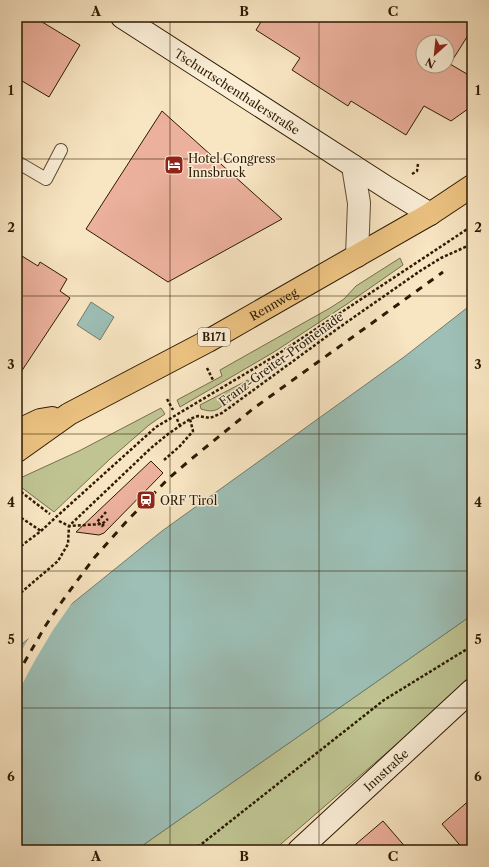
<svg xmlns="http://www.w3.org/2000/svg" width="489" height="867" font-family="'Libre Caslon Text',serif">
	<rect width="100%" height="100%" fill="#f8e5c2"/>
	<filter id="stains"><feTurbulence type="fractalNoise" baseFrequency=".005" numOctaves="4"/><feColorMatrix values="0 0 0 0 .2 0 0 0 0 .09 0 0 0 0 .02 0 0 0 .5 -.17"/></filter>
	<radialGradient id="worn" r=".72"><stop offset=".6" stop-color="#630" stop-opacity="0"/><stop offset="1" stop-color="#630" stop-opacity=".3"/></radialGradient>
	<path fill="#bfc492" stroke="#766f4a" d="M400 258 403 265 347 304 274 352 180 407 177 400 222 376 220 370 330 308 344 299 356 286Z
		M248 380 249 384 246 389 218 409C212 412 208 411 201 409L200 405Z
		M161 408 165 414 149 425 110 459 54 512 17 484V480L18 479 79 451Z
		M472 615V679L274 850H136Z"/>
	<path fill="#9dbfb6" stroke="#707d6e" d="M91 302 114 317 100 340 77 325Z
		M472 304V615L136 850H17V648L162 531 404 357Z"/>
	<path fill="#f8e5c2" d="M74 600 53 630 34 662 17 694V659L31 634Z"/>
	<path fill="#ecb19d" stroke="#2d1a02" fill-rule="evenodd" d="M17 17H34L80 45 49 97 17 78Z
		M264 17H472V29L450 64 472 77V106L451 121 424 106 406 135 351 101 348 106 292 70 300 58 256 30ZM423 42H447V66H423Z
		M162 111 282 219 168 282 86 229Z
		M17 253 38 266 40 262 67 279 60 291 70 298 17 378Z
		M151 461 163 473 104 533 99 535 76 532Z
		M472 798V850H464L442 824Z
		M383 821 408 850H349Z"/>
	<g fill="none" stroke-linecap="round" stroke-linejoin="round">
		<g stroke="#604d32" stroke-width="14">
			<path id="lane" d="M17 162 46 179 61 150"/>
		</g>
		<g stroke="#604d32" stroke-width="24">
			<path id="street" d="M353 166 359 203 357 256"/>
		</g>
		<g stroke="#2d1a02" stroke-width="24">
			<g id="secondary">
				<path id="s1" d="M122 17 389 189 430 214"/>
				<path id="s2" d="M299 850 472 690"/>
			</g>
		</g>
		<g stroke="#2d1a02" stroke-width="24">
			<g id="primary">
				<path d="M17 431 40 420 52 418"/>
				<path id="s3" d="M17 451 69 414 208 341 430 214 472 186"/>
			</g>
		</g>
		<path stroke="#2d1a02" stroke-width="2.5" stroke-dasharray="3 2" stroke-linecap="butt" d="M412 174 417 171 418 164
			M207 368 213 380
			M167 399 173 410
			M177 419 180 426
			M164 460 180 446 193 431 190 419
			M17 489 50 514
			M17 515 41 531
			M59 521 69 526 102 524 108 519
			M104 524 102 526 97 522 106 512
			M17 549 41 531 55 518 156 427 275 356 472 226
			M17 596 58 561 68 544 69 526 151 448 168 434 190 419 198 416 210 418 222 413 337 329 420 271 441 258 472 244
			M194 850 384 700 472 646"/>
		<use href="#lane" stroke="#faeed7" stroke-width="12"/>
		<use href="#street" stroke="#faeed7" stroke-width="22"/>
		<use href="#secondary" stroke="#faeed7" stroke-width="22"/>
		<use href="#primary" stroke="#ecc281" stroke-width="22"/>
		<path stroke="#2d1a02" stroke-width="3" stroke-dasharray="7 7" stroke-linecap="butt" d="M17 675 46 625 63 600 94 558 127 521 168 479 190 460 254 408 443 272"/>
	</g>
	<path fill="none" stroke="#2d1a02" stroke-width="1" stroke-opacity="0.55" d="M170 17V850M319 17V850M17 159H472M17 296H472M17 434H472M17 571H472M17 708H472"/>
	<defs>
		<g id="hotel-square" transform="scale(1)"><rect x="-9" y="-9" width="18" height="18" rx="4" fill="#8f2418" stroke="#faeed7"/><path d="M-6-4.5h1.5V1H6V5H4.5V3h-9V5H-6ZM-4 0a1.8 1.8 0 1 1 3.6 0ZM.5 0V-2.5h3Q6-2.5 6 0Z" fill="#fff"/></g>
		<g id="station-square" transform="scale(1)"><rect x="-9" y="-9" width="18" height="18" rx="4" fill="#8f2418" stroke="#faeed7"/><path d="M-3-6H3Q5-6 5-4V2Q5 4 3 4L4.5 6H3L1.5 4h-3L-3 6H-4.5L-3 4Q-5 4-5 2V-4Q-5-6-3-6ZM-3.5-4v3h7v-3ZM-3.5 1v1.5H-2V1ZM2 1v1.5H3.5V1Z" fill="#fff"/></g>
	</defs>
	<g fill-rule="evenodd">
		<use href="#hotel-square" x="174" y="165"/>
		<use href="#station-square" x="146" y="500"/>
	</g>
	<g text-anchor="middle" dominant-baseline="central" stroke-width="3" stroke-linejoin="round" paint-order="stroke">
		<rect fill="#faeed7" stroke="#6a5a42" stroke-width="1" x="198" y="328" width="32" height="18" rx="3"/>
		<g font-size="11" font-weight="bold" fill="#2d1a02">
			<text x="214" y="337">B171</text>
		</g>
		<g font-size="12" fill="#2d1a02" stroke="#faeed7">
			<text stroke="none"><textPath href="#s1" startOffset="137">Tschurtschenthalerstraße</textPath></text>
			<text stroke="none"><textPath href="#s3" startOffset="296">Rennweg</textPath></text>
			<text transform="translate(281 359) rotate(-36)">Franz-Greiter-Promenade</text>
			<text stroke="none"><textPath href="#s2" startOffset="118">Innstraße</textPath></text>
		</g>
		<g font-size="12" fill="#2d1a02" stroke="#faeed7" text-anchor="start">
			<text x="188" y="158">Hotel Congress<tspan x="188" dy="14">Innsbruck</tspan></text>
			<text x="160" y="500">ORF Tirol</text>
		</g>
	</g>
	<rect width="489" height="867" fill="none" stroke="#f8e5c2" stroke-width="44"/>
	<g transform="translate(435 54) rotate(207)"><circle r="19" fill="#faeed7" stroke="#a89982"/>
	<path d="M0-3L7 15L0 10L-7 15Z" fill="#8f2418"/>
	<text y="-6" font-size="11" font-weight="bold" text-anchor="middle" fill="#2d1a02">N</text>
	</g>
	<rect x="22" y="22" width="445" height="823" fill="none" stroke="#2d1a02" stroke-width="1.5"/>
	<g font-size="13" text-anchor="middle" font-weight="bold" fill="#2d1a02">
		<text x="96" y="16">A</text>
		<text x="244" y="16">B</text>
		<text x="393" y="16">C</text>
		<text x="11" y="95">1</text>
		<text x="478" y="95">1</text>
		<text x="11" y="232">2</text>
		<text x="478" y="232">2</text>
		<text x="11" y="369">3</text>
		<text x="478" y="369">3</text>
		<text x="11" y="507">4</text>
		<text x="478" y="507">4</text>
		<text x="11" y="644">5</text>
		<text x="478" y="644">5</text>
		<text x="11" y="781">6</text>
		<text x="478" y="781">6</text>
		<text x="96" y="861">A</text>
		<text x="244" y="861">B</text>
		<text x="393" y="861">C</text>
	</g>
	<rect width="100%" height="100%" filter="url(#stains)"/>
	<rect width="100%" height="100%" fill="url(#worn)"/>
</svg>
